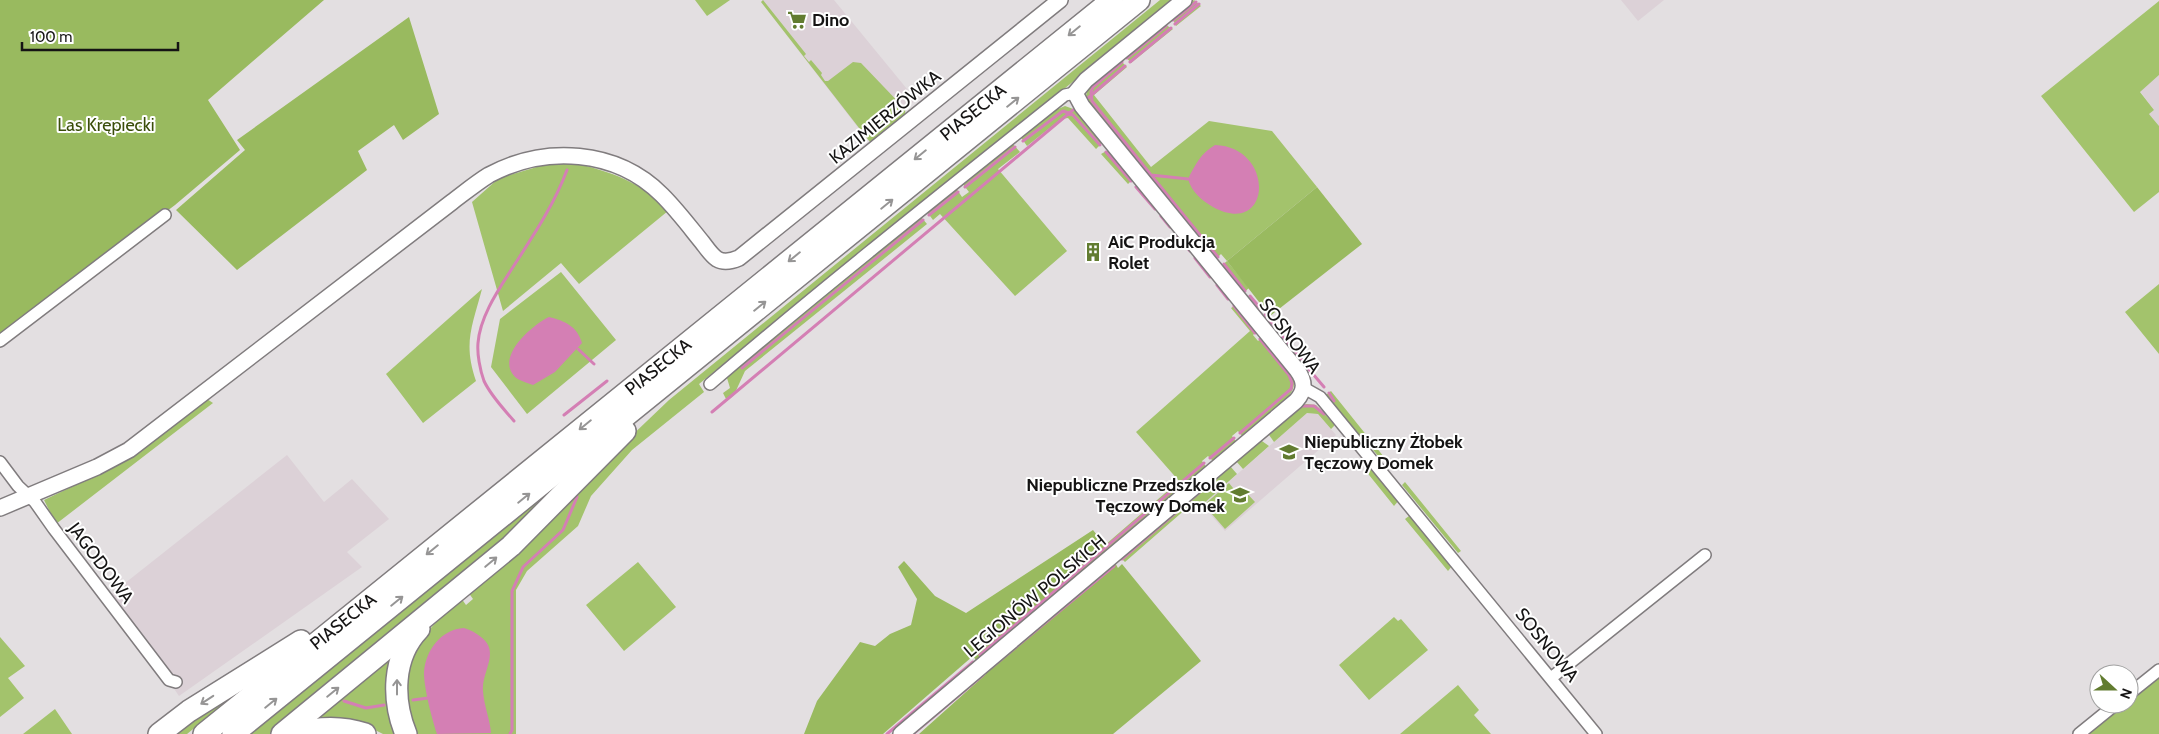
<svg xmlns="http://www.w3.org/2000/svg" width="2159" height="734" font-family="Cabin,sans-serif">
	<rect width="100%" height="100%" fill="#e3dfe1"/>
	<path fill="#dcd1d7" d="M763 0H834L916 100 866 138 761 2Z
		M1621 0H1664L1638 21Z
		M2159 75V126L2149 114 2154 110 2140 91Z
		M1307 413 1318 414 1336 435 1225 531 1202 505Z
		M287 455 324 502 352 479 389 519 347 552 362 567 179 696 110 595Z"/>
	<path fill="#a3c36c" d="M695 0H730L707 16Z
		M763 0 806 54 804 56 809 62 811 60 822 73 821 75 825 81H828L853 62 861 63 905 109C908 123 884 135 873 143L870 142 761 2Z
		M1160 0H1174L699 384 704 392 632 450 591 496 578 526 527 571 516 590V734H414C392 672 415 639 461 598L466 605 473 599 468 592 669 400Z
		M1194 0 1201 6 1176 26 1172 17Z
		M2159 1V75L2140 92 2154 110 2149 114 2159 126V192L2134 212 2041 96Z
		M1164 24 1173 29 1131 63 1125 56Z
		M1120 60 1127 67 1094 95 1151 167 1209 121 1272 131 1317 187 1227 261 1249 288 1242 294 1220 267 1227 261 1221 254 1215 260 1087 103C1081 84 1107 71 1120 60Z
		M1065 106 1076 110 1103 142 1096 149 1068 118 1061 119 1027 146 1020 136 1051 112Z
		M1012 143 1020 152 998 169 1067 251 1015 296 940 214 933 220 927 212 956 188 962 197 969 192 962 183Z
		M1110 149 1133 179 1128 184 1101 154Z
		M573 162C614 174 637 179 668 211L579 284 561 263 503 311 472 202 499 178 547 164Z
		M921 217 927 224 745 371 734 395 727 401 723 393 730 388 727 378 730 371Z
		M561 272 616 340 527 414 491 367 500 319Z
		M2159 284V354L2125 312Z
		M482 289C472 327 463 343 476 381L423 423 386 374Z
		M1236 305 1257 331 1253 335 1258 341 1263 337C1271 347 1292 369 1294 381 1297 399 1256 426 1243 437L1238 431 1232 436 1237 443 1214 462 1208 456 1202 461 1207 468 1109 551 1105 545 1179 481 1136 432 1250 331 1231 308Z
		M1331 391 1384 457 1382 461 1366 441 1363 442 1326 395Z
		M207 399 213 403 56 524 44 500 124 462Z
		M1307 404 1316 405 1334 424V426L1331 429 1318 414 1307 413 1274 442 1267 432 1300 405Z
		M1259 439 1269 446 1243 469 1236 461Z
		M1230 466 1237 474 1202 505 1195 501 1125 562 1120 557Z
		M1369 467 1399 500 1394 506 1365 470Z
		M1405 482 1461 551 1458 553 1402 485Z
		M1229 483 1237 493 1242 488 1255 502 1225 529 1204 505Z
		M556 485 560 489C469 576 369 654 271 734H249Z
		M1409 516H1412L1452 566 1448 571 1405 519Z
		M638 562 676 607 624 651 586 605Z
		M1394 617 1398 621 1401 619 1428 650 1369 700 1339 665Z
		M0 637 25 666 8 678 24 698 0 717Z
		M397 647 399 734H383L373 729 309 722Z
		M2159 675V734H2086L2123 704H2129V699Z
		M252 681 187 734H169Z
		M1458 685 1479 710 1474 715 1491 734H1400Z
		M55 709 72 734H23Z"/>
	<path fill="#99ba5f" d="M0 0H324L208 100 240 150 175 205 0 337Z
		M409 17 439 114 403 140 394 125 358 151 367 170 237 270 176 210 245 150 237 140Z
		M1317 187 1362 244 1270 316 1227 261Z
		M1093 530 1105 545 1118 568 1122 564 1201 661 1113 734H919L986 674 973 656 883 734H804L817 701 860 642 875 646 890 634 911 625 917 599 898 567 904 561 935 596 966 613Z"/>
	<path fill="#d47fb4" d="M1215 145C1276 147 1272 239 1213 207 1201 200 1192 192 1188 179 1195 165 1201 153 1215 145Z
		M549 317C565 321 577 326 582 343L555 372 533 385C528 383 520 381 515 377 495 357 532 325 549 317Z
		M464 628C471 630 476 633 481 637 501 652 481 672 483 691 484 706 490 719 491 733L437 734C432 719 424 688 424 673 425 650 442 629 464 628Z"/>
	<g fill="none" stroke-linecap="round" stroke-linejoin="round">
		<path stroke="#d47fb4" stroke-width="3" d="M1173 20 1196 2
			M1175 24 1199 4
			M1127 58 1166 26
			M1122 62 1093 87 1091 92 1092 101 1151 175 1188 179
			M1130 62 1171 28
			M1088 98 1125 66
			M1023 141 1063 111 1073 115 1100 145
			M1106 152 1131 181
			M1151 175 1218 257
			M965 187 1015 147
			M1136 187 1155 209
			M929 215 958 192
			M1161 216 1170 227
			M1177 235 1190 251
			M1195 258 1210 277
			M1224 264 1245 291
			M1217 285 1228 299
			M1250 296 1260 308
			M1234 306 1255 333
			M1265 315 1275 327
			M1281 335 1303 361
			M578 349 594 364
			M1307 367 1324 387
			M742 368 923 220
			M1329 393 1334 401
			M1297 409 1302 406H1314L1324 414
			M712 412 1073 110
			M564 415 607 381
			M514 421C503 408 491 396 484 381 480 370 477 354 478 343 480 316 499 289 513 267 533 236 554 205 567 170
			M1240 433 1291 389 1292 383 1289 375 1260 339
			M1210 458 1234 438
			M1122 559 1216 478
			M980 655 1204 463
			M992 667 1114 566
			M413 700 428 698
			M344 701 366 708 384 705
			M510 734 512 730V591L523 567 563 530 577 497
			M887 734 973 662
			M913 734 983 675"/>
		<g stroke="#807c7e" stroke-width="14">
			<path id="minor" d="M0 341 165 215
				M710 384C826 285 946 190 1065 95L1075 93
				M1304 388 1320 397 1596 734
				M0 462 18 486 35 502 54 529 169 680 176 682
				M1551 678 1705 555
				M2129 694 2159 670
				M2079 734 2116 704"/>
		</g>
		<g stroke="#807c7e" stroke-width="18">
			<path id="tertiary" d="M0 508 97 467 129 450 452 202C464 193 476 183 489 175 545 145 616 149 662 195 677 210 689 226 702 242 706 247 711 255 717 259 724 263 732 261 739 258L1060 0
				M901 734 1296 401C1306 390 1305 381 1297 370L1082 106 1075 93 1086 80 1184 0"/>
		</g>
		<g stroke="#807c7e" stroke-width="24">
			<g id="motorway">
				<path d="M159 734 189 711 301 641"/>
				<path id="s1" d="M204 734 1112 0"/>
				<path d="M233 734 1139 0"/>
				<path d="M282 734 511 546 625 431"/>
				<path d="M294 734C318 727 341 726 365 734"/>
				<path d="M406 734C392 700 392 657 419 629"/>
			</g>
		</g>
		<use href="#minor" stroke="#fff" stroke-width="11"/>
		<use href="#tertiary" stroke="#fff" stroke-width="15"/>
		<use href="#motorway" stroke="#fff" stroke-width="21"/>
	</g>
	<defs><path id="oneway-shaft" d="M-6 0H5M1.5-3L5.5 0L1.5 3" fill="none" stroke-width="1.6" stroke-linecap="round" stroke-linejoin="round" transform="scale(1.25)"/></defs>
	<g stroke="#969595">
		<use href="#oneway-shaft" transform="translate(1074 31) rotate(141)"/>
		<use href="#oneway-shaft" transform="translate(1013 102) rotate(-39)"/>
		<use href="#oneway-shaft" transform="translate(920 155) rotate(141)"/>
		<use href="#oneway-shaft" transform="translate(887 204) rotate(-39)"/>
		<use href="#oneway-shaft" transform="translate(794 257) rotate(141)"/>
		<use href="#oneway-shaft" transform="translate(760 306) rotate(-39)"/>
		<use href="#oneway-shaft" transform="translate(585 425) rotate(141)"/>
		<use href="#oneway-shaft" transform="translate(524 498) rotate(-39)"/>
		<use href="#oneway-shaft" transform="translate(432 550) rotate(141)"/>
		<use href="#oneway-shaft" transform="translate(491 562) rotate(-40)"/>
		<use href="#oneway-shaft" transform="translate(397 601) rotate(-39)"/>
		<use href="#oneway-shaft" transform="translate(397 687) rotate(-90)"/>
		<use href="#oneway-shaft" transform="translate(333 692) rotate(-39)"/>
		<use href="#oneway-shaft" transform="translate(207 700) rotate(147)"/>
		<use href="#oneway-shaft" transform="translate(271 703) rotate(-39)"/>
	</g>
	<defs>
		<g id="supermarket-bare" transform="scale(1.5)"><path d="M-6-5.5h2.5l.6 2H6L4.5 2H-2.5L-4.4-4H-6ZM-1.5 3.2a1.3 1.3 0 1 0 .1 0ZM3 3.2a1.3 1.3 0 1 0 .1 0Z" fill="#627c30" stroke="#fff" stroke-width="2.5" paint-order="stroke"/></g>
		<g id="building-bare" transform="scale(1.5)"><path d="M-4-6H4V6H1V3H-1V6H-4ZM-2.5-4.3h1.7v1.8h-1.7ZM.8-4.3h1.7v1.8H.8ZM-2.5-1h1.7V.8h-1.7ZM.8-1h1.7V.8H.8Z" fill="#627c30" stroke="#fff" stroke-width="2.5" paint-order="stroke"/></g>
		<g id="school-bare" transform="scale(1.5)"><path d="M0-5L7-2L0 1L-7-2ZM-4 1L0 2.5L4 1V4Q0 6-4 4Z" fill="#627c30" stroke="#fff" stroke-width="2.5" paint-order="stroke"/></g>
	</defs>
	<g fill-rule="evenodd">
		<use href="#supermarket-bare" x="797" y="20"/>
		<use href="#building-bare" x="1093" y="252"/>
		<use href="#school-bare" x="1289" y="452"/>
		<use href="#school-bare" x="1240" y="495"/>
	</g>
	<g text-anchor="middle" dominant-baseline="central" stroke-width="4" stroke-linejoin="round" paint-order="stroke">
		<g font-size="18" font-weight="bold" fill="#151414" stroke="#fff" text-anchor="start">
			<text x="812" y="20">Dino</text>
			<text x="1108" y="242">AiC Produkcja<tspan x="1108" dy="21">Rolet</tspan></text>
			<text x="1304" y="442">Niepubliczny Żłobek<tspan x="1304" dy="21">Tęczowy Domek</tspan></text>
			<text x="1225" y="485" text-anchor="end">Niepubliczne Przedszkole<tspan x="1225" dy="21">Tęczowy Domek</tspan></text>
		</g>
		<g font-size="18" fill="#151414" stroke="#fff">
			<text stroke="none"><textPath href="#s1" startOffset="989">PIASECKA</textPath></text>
			<text transform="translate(885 117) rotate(-39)">KAZIMIERZÓWKA</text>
			<text transform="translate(1290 336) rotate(53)">SOSNOWA</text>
			<text stroke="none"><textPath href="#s1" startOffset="584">PIASECKA</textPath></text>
			<text transform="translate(101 563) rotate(53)">JAGODOWA</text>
			<text transform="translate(1035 596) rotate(-40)">LEGIONÓW POLSKICH</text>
			<text stroke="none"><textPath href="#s1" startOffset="179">PIASECKA</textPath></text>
			<text transform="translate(1547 645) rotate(51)">SOSNOWA</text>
		</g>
		<g font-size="18" fill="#3a4e0a" stroke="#fff">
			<text x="106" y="125">Las Krępiecki</text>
		</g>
	</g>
	<g transform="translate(2114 689) rotate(111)"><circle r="24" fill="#ffffff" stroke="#a1a1a1"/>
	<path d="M0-4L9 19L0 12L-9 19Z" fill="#627c30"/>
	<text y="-8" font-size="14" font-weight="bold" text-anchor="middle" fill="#151414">N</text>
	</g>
	<path d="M22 42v8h156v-8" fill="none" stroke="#151414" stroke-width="2.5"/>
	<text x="30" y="42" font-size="15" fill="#151414" stroke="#ffffff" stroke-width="4" paint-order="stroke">100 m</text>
</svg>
